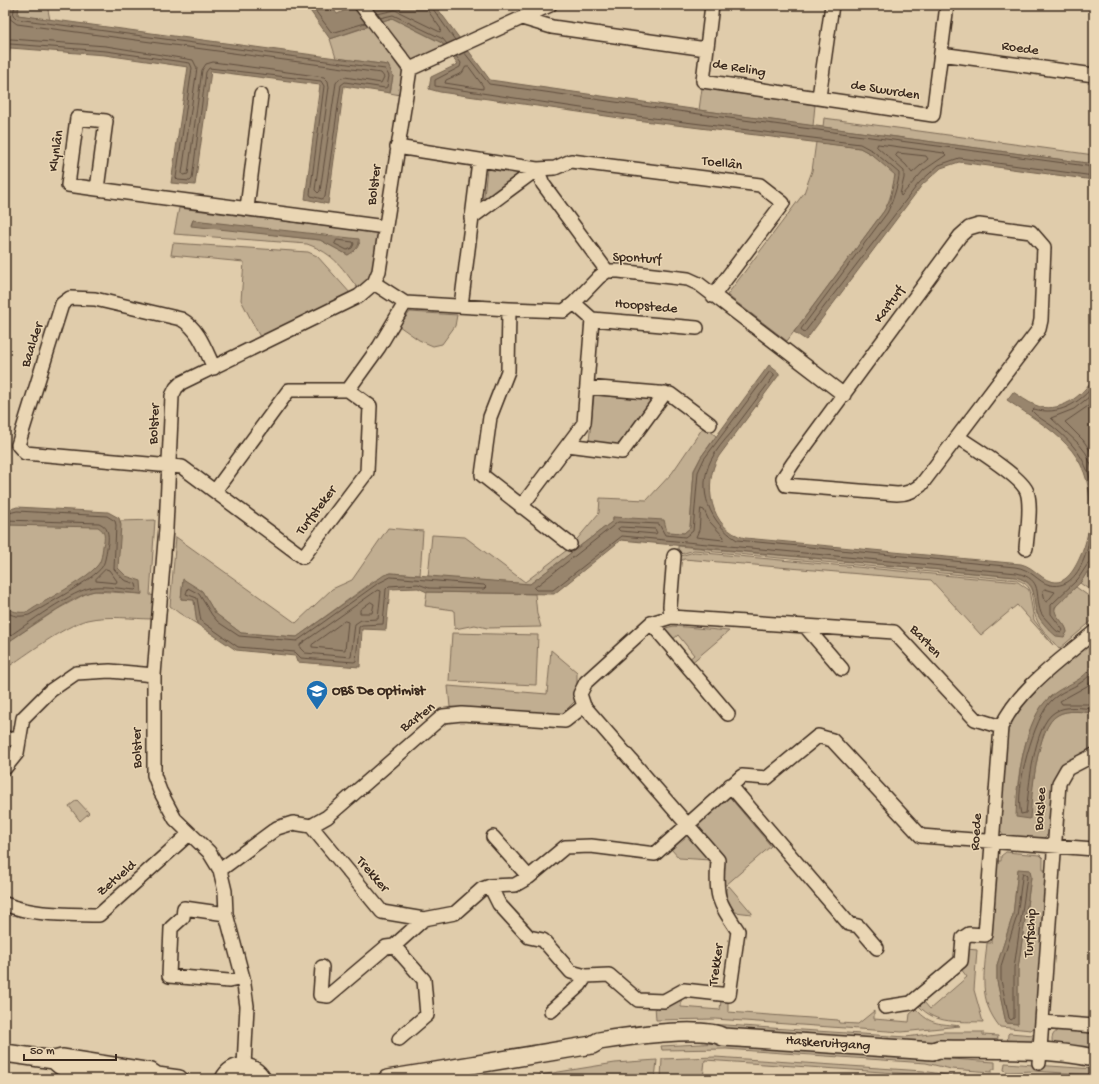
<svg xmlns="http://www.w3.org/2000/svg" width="1099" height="1084" font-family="'Gochi Hand',sans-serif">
	<rect width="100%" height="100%" fill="#e0ccab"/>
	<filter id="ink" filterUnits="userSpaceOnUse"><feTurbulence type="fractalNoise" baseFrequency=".025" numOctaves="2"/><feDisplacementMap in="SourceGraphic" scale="8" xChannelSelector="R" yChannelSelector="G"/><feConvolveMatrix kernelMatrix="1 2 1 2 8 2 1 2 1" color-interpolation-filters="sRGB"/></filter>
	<g filter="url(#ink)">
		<path fill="#c1ae91" stroke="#7e6c58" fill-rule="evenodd" d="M19 5H50L48 10 50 20 17 15Z
			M392 18 442 43 444 46 412 65 379 22Z
			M370 26 404 75 400 95 390 93 393 76 388 65 336 58 330 39Z
			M702 88 815 105 813 126 699 110Z
			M824 118 1094 155V164L823 127Z
			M816 142 860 148 871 154 895 174C895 183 889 203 884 211L787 341 727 295 804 193 812 171Z
			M487 169 520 173 483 205Z
			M179 208 379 233C376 251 376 280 359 290 342 268 335 254 307 244L174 234ZM193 220 360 243 348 255 320 240 191 225Z
			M173 243 308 252 317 256 351 294 261 339 241 300 244 262 171 255Z
			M410 312 457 315 455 326 442 344 433 346 419 340 399 326Z
			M594 395 648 399 652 403 620 446 589 441Z
			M704 426 716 436 701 457 694 470 690 528 684 533 666 532 613 517V521L530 584 428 577 432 535 465 537 525 582 567 550 578 538 599 513 600 498 647 500 672 473Z
			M5 518 120 522V521L155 520 150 595 156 596 154 619C133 619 108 615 87 620 64 626 26 655 5 669V644L58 609 87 593 95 591 142 594 92 588 5 629Z
			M388 528 423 531 420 575 391 573 374 581 297 637 241 633 215 613 202 591 183 580 181 599 194 600 197 624 179 613 170 606 176 537 296 623 332 589 352 580Z
			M678 546 1016 577C1035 582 1035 597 1037 614L1064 637 1067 632C1065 623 1057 618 1054 610L1058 603 1076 587 1094 600V619L1059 649C1052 640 1040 629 1036 618 1030 603 1037 587 1018 580L694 550 678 555Z
			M694 552 1018 582 1029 590 1034 620 1053 645 1017 605 981 635 931 580 684 559 677 563V557Z
			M1094 561V593L1080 583Z
			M427 592 535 594 537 614 541 627 487 628 475 625 455 629 454 610 425 606Z
			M674 626 729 631 690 664 687 661 694 655 678 635 671 641 661 629Z
			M452 633 538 635 536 685 449 681Z
			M1094 641C1094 648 1096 657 1094 663 1090 677 1071 685 1060 692 1055 695 1048 698 1045 703 1026 727 1021 760 1017 790H1032C1035 772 1040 725 1057 715 1068 709 1083 712 1094 713V749C1080 757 1061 764 1054 780L1048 834 1043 839 1004 836 1000 831V822C1002 794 1001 736 1015 713 1030 690 1072 660 1094 641Z
			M551 650 577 672V699L561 715 450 707 448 686 547 694Z
			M727 794 771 846 726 885H722L724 861 692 824Z
			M77 800 89 813 80 821 69 806Z
			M687 829 710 860 679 858 671 849 684 838 681 834Z
			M1006 852 1040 855 1043 858V870H1046L1035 1027 1031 1030 1000 1027C978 1000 984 975 987 943H991L997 861H1001V856ZM1018 870H1030L1031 877 1018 969V1024L1006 1023 997 981V965L1013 915Z
			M729 886 752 913V914L735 912 726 897V889Z
			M967 949 977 950 974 990 983 1022C959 1021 936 1025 919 1006L924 1002 930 1009 967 977 961 969Z
			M681 999V1007L720 1010 721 1000 728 1001V1012L838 1020 839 1023 858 1024 874 1011V1019L909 1022 910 1014 916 1009C931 1026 940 1023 960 1026L902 1032 715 1019 656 1020 655 1005Z
			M685 1024 726 1025 906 1037 944 1032H983V1035L998 1036 997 1046H972L715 1031Z
			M1060 1029 1094 1032V1055L1054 1046C1050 1038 1052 1033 1060 1029Z
			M1008 1034 1009 1033 1034 1035 1031 1042 1007 1047Z
			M720 1043 995 1062V1069H992V1072L951 1069 926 1063 726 1049 662 1050 661 1046Z
			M715 1057 923 1071 970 1079H927V1075L705 1060 703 1079H661L662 1059Z
			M657 1060 655 1079H515L615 1063Z
			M1005 1063 1094 1069V1075L1034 1071 1008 1072 1004 1070Z"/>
		<path fill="#98856d" stroke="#73614d" d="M5 5H19L18 15 388 65 393 76 390 93 344 86 328 204 305 199 320 85 211 71 195 185 171 183 188 67 105 55 10 48 5 75Z
			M306 5H331L337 14 357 5H435L490 80 699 110 1094 164V180L959 162 941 168 922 185 806 340 794 332 884 211 890 200 895 175 871 154 860 148 620 118 440 92 429 89 431 77 458 64 442 43 392 18 330 39Z
			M193 220 359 239C360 247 355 251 348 255L320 240 191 226Z
			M769 365 779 373V375L719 456C702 483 710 530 745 538L1021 564C1035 567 1042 582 1056 582 1068 582 1076 566 1080 557 1087 543 1089 528 1090 513 1092 449 1053 432 1007 400L1013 392C1020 396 1027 402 1035 405 1058 415 1084 396 1094 376V561L1081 582 1055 607C1053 617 1066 622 1067 632L1064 637 1056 636C1050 631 1041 622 1038 615 1030 598 1041 584 1016 577L621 540 554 594 427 592 418 588 390 589 386 630 362 629 360 667 297 662 295 656 236 650 197 624 194 600 181 599 183 579 202 591 215 613 241 633 297 637 384 575 391 573 530 584 613 521V517L664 520 667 532 684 533 690 528 694 471 701 457Z
			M17 507 108 512 119 518 121 525 118 568 126 576 141 581 142 594C127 593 110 590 95 591 76 593 24 632 5 644V606C12 612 18 613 28 612 46 599 83 582 97 566 102 561 102 552 103 546 105 537 106 532 98 527L5 525V511Z
			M1094 663V713C1083 712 1068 709 1058 715 1036 726 1032 796 1030 819L1016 817C1017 785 1023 718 1051 696 1068 682 1081 684 1094 663Z
			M1018 869 1030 870 1031 877 1018 969V1024L1006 1023 997 981V965L1013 915Z"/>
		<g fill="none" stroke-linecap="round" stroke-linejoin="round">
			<path stroke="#604e3e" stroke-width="1" d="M311 5 332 33 365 23
				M432 5 433 9 455 40
				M377 14 395 10 440 32 441 29 428 11 427 5
				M380 18 393 15 443 39 447 44
				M5 41 11 39 106 46 193 60 197 68 182 173 183 175 188 174 202 70 206 64 213 62 324 77 328 81 329 87 315 190 318 193 320 191 336 83 339 79 345 77 381 83 384 77 381 73 17 24 9 18 10 5
				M5 52 6 46 10 44 106 51 190 63 192 68 176 178 178 180 190 181 192 179 206 72 209 68 321 81 324 86 310 194 311 196 322 199 325 197 341 85 345 82 385 88 387 87 389 76 385 69 17 19 13 15 15 5
				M464 52 489 84 699 114 1094 167
				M456 56 461 63 460 67 435 80V86L621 114 860 144 873 151 899 173C900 180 891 206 887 213L801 329 804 333 919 183 939 165 959 158 1094 176
				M466 67H469L483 86V89L445 83 446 80 462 73Z
				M878 144 944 153 946 155 924 170 901 196 900 194 904 178V171L877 147Z
				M898 153 926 156 928 159 912 173 906 165 896 156Z
				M337 240 353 242 354 244 352 248 347 250 335 244Z
				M1094 385C1079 404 1058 416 1034 409L1032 411C1037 417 1045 421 1052 426 1078 447 1089 464 1094 497
				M1094 393 1074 409 1051 418 1079 444 1086 453 1094 472
				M1094 402 1065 422 1083 440 1094 456
				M1094 504C1093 527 1086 592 1050 585 1037 582 1032 569 1015 567L737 540C710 523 696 490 711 460 716 450 724 441 731 433 745 414 760 395 774 376V374L770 371 704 459 698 472 693 531 685 537 665 535 659 524 618 522 534 588 536 590H553L622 536 1017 573C1044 580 1034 594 1041 613 1043 617 1048 621 1051 625 1054 628 1056 632 1061 633L1063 630 1051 614V605L1078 579 1089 562 1094 560
				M701 509 704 510 709 521 724 537 723 540 696 537 699 530Z
				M5 514 17 511 107 516 115 521 116 525 114 569 124 580 136 584 137 588 135 590C122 589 108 586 95 587 73 589 25 626 5 639
				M5 520 99 523C108 527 109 534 108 543 106 551 106 561 102 567 94 579 43 607 29 615 19 617 13 617 5 611
				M621 527 655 529 657 533 655 534 620 531 618 529Z
				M106 569 109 570 117 581 116 583 96 581V579Z
				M391 577 484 585 486 587 484 589 429 588 418 584 389 586 386 589 383 624 362 625 359 627 356 661 354 662 301 658 295 652 238 647 201 621 197 598 186 594 188 588 199 594 212 615 218 622 239 636 297 641 377 584Z
				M1045 589 1055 592 1047 602 1045 601 1043 591Z
				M378 590 381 591 378 619 361 620 355 624 351 657 305 653 300 648V645Z
				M371 602 374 604 372 613H360V610Z
				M345 621 348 622 345 650 312 647V645Z
				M1094 670C1081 688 1066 687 1052 700 1034 717 1014 790 1021 814L1026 813C1029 789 1033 725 1055 712 1066 705 1082 708 1094 709
				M1094 678 1087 686 1060 701 1062 704H1094
				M1023 873 1026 874 1027 877 1014 968V1018L1011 1020 1009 1018 1001 980V966L1017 916Z"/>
			<g stroke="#3b2a1e" stroke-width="16">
				<path id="minor" d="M712 5 703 81 933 115 947 5
					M522 18 552 27 706 49
					M941 54 1094 75
					M410 69 550 5
					M819 97 832 5
					M397 147 537 169 555 168 571 161 760 185 783 203 713 296
					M97 189 68 185 77 118 106 121 97 189 385 227
					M247 208 261 95
					M471 218 537 169 543 184 607 271
					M979 225 1031 232 1044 247 1041 320 1039 329 1033 337 921 485C913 491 907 494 897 494L786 485 783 478 793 463 960 236 969 228Z
					M405 303 509 309 564 311 574 303 599 277 607 271H619L688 279 699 284 844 395
					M461 306 479 161
					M509 309 508 371 490 417 482 475 570 544
					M592 319 697 328
					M214 368C205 349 199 329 181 319L95 299 70 298 62 304 18 445 25 453 182 467 303 557 367 472 370 406 348 390
					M587 387 670 394 710 424
					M958 437C973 447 1022 477 1027 492 1032 506 1027 533 1026 548
					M568 445 622 452 665 393
					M215 491 289 390H348L379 347 405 303 374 283
					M521 507 584 423 592 319 574 303
					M671 617 670 606 674 556
					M651 623 728 714
					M805 626 842 669
					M5 737 6 739H19
					M5 768 17 753 23 718 50 691 76 673 110 671 154 675
					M730 785 849 924 858 926 877 948
					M311 826 382 912 424 919 455 913 482 889 490 886 515 885 529 877 565 847 591 846 655 854 742 776 767 778 818 736 832 740 921 836 1094 849
					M493 837 529 877
					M220 870 277 828 293 823 311 826 327 817 443 716 462 714 565 721 584 706 580 694 586 682 651 623 671 617 894 632 975 719 1001 727
					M490 886 499 904 529 937 543 940 571 972 586 976 609 975 638 1000 664 1001 684 990 729 995 738 931C718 901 715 897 718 860L584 706
					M5 904C34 916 68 914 99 915L189 834
					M226 914 184 908 183 917 171 928 169 976 229 981 243 978
					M394 946 424 980 427 1015 399 1039
					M322 967 320 995 328 996 386 947 394 946 424 919
					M885 1007 911 1003 961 961 963 938 969 934 985 935 1001 727C1020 687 1060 661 1094 632
					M551 1011 580 985 586 976
					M1042 1022 1094 1026
					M1039 1063 1059 783 1067 769 1094 755
					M244 1066 247 1006 243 978 226 914 225 891 220 870 209 852 175 819 160 791 154 775V675L166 528 172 396 176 388 181 383 359 296 374 283 379 271 410 69 361 5"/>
			</g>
			<g stroke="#3b2a1e" stroke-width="20">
				<path id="major" d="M5 1053 54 1060 62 1058 151 1072 157 1076 179 1079
					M56 1062C68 1074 90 1077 106 1079
					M224 1079C232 1063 253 1063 262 1079
					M387 1079 592 1045 599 1041C624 1037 703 1025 723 1037L933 1051 939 1049C991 1050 1043 1047 1094 1058"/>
			</g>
			<use href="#minor" stroke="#ead6b4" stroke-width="13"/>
			<use href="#major" stroke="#ead6b4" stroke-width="17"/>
		</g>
	</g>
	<defs>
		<g id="school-pin" transform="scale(1.15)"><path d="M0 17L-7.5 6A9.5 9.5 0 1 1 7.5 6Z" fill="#1f6fb2" stroke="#ead6b4"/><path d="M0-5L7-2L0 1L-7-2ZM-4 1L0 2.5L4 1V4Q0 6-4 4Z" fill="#fff"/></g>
	</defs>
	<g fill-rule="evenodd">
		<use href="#school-pin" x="317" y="691"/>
	</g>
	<g text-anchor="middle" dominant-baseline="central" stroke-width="3" stroke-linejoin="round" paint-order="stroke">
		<g font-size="14" fill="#3b2a1e" stroke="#ead6b4">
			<text transform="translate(1020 49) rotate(8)">Roede</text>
			<text transform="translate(739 69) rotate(10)">de Reling</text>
			<text transform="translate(885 91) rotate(9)">de Swurden</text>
			<text transform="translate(57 151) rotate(-82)">Klynlân</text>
			<text transform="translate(722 164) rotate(7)">Toellân</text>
			<text transform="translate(375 185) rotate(-82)">Bolster</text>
			<text transform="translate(637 259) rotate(3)">Sponturf</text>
			<text transform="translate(890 305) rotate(-54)">Karturf</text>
			<text transform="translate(646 307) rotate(5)">Hoopstede</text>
			<text transform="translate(33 345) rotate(-72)">Baalder</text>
			<text transform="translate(155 424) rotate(-87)">Bolster</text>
			<text transform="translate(317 511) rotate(-53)">Turfsteker</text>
			<text transform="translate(925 642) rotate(47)">Barten</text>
			<text transform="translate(418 718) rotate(-37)">Barten</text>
			<text transform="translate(138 748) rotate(-91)">Bolster</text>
			<text transform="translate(1041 809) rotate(-86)">Bokslee</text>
			<text transform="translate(977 832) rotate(-86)">Roede</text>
			<text transform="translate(372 875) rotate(49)">Trekker</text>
			<text transform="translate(117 879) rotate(-41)">Zetveld</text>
			<text transform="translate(1031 933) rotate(-86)">Turfschip</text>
			<text transform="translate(717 965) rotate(-82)">Trekker</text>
			<text transform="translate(828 1044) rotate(4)">Haskeruitgang</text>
		</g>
		<g font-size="14" font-weight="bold" fill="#3b2a1e" stroke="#ead6b4" text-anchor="start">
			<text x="332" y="691">OBS De Optimist</text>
		</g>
	</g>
	<rect width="1099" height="1084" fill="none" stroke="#ead6b4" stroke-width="20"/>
	<rect x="10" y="10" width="1079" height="1064" fill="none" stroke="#3b2a1e" stroke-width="1.5" filter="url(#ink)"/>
	<path d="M24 1054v6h92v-6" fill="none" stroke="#3b2a1e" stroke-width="2"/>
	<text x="30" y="1054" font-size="12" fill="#3b2a1e" stroke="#ead6b4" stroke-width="3" paint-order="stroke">50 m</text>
</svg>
